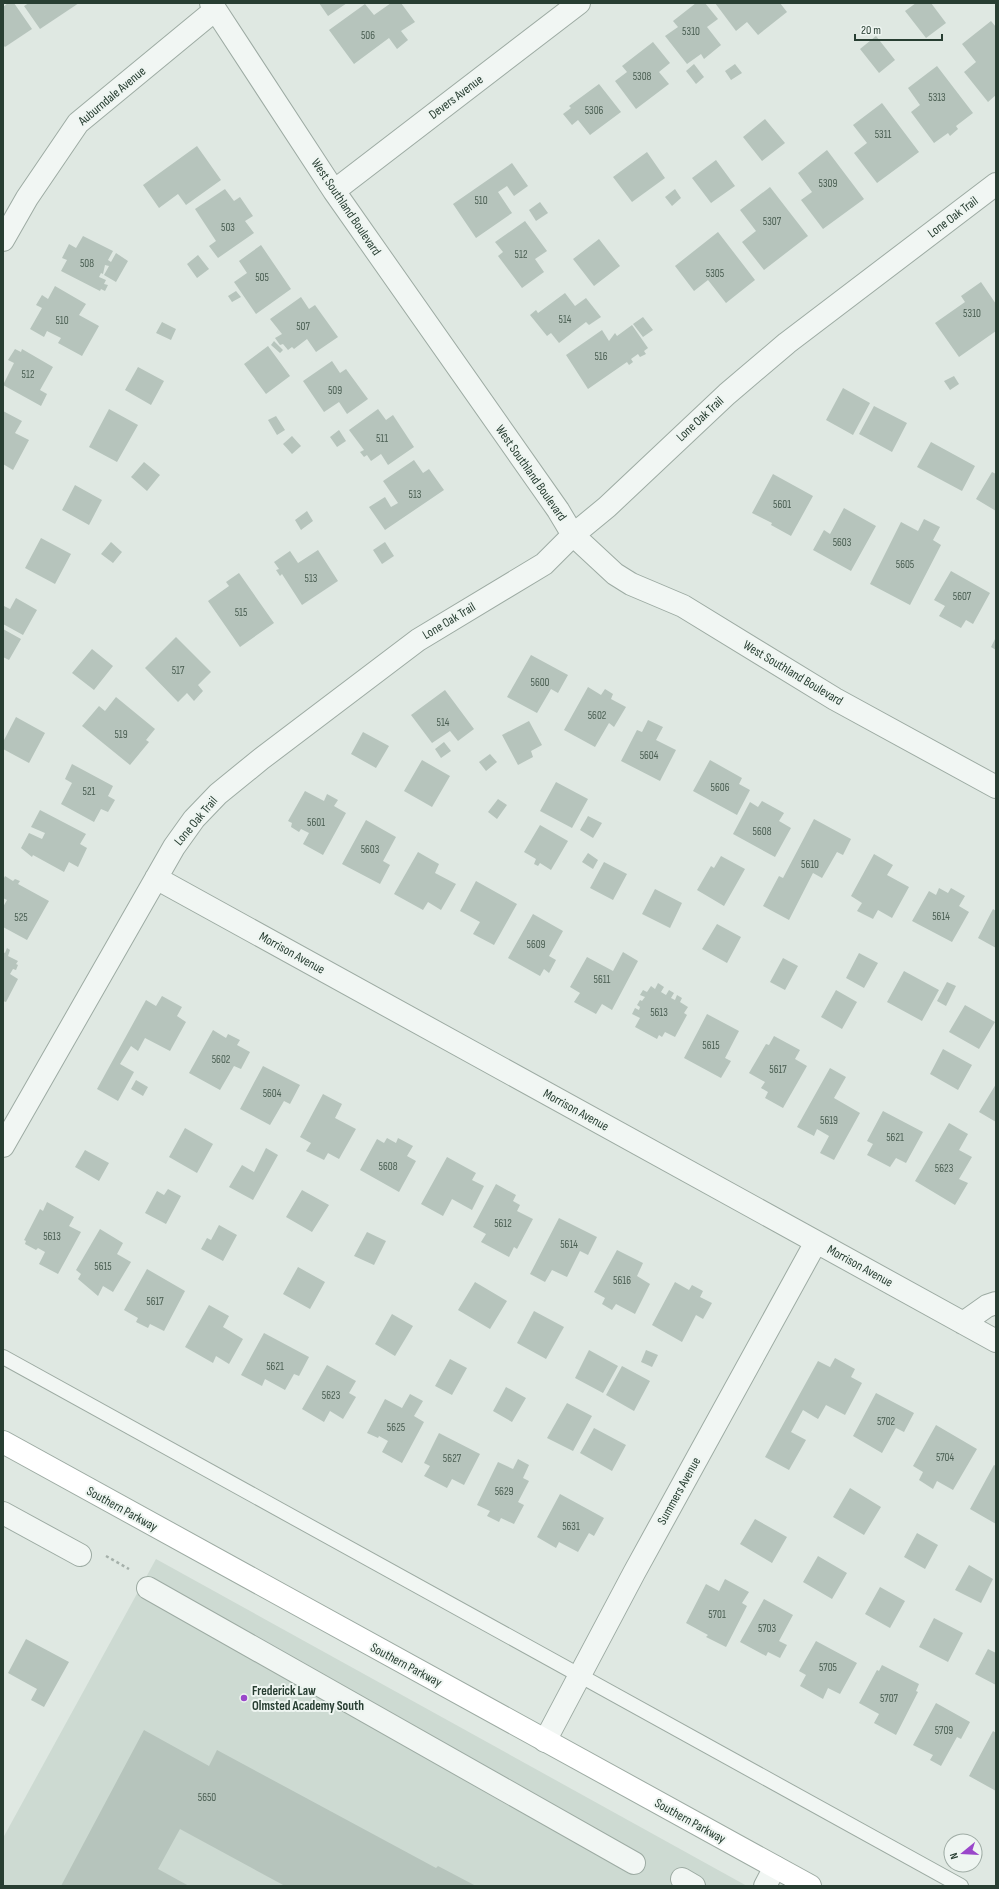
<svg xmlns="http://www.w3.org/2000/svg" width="999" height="1889" font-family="'Sofia Sans Condensed',sans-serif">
	<rect width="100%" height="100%" fill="#dfe8e2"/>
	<path fill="#cddad2" d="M156 1559 747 1886H3V1838Z"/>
	<path fill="#b6c4bc" d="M8 3H14L32 29 5 47 3 45V7Z
		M29 3H79L40 29 24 6Z
		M319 3H347L328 16Z
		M391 3H401L415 22 401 31 408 40 397 49 389 38 354 64 329 30 365 4 374 15Z
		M696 3H705L718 19 707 27 721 45 704 59 701 54 687 64 665 36 678 27 673 21Z
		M715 3H780L787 12 758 35 747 22 736 31Z
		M916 3H931L946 23 926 38 905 11Z
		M991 21 996 27V95L988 102 964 72 976 62 962 44Z
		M876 36 895 60 879 73 860 49Z
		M653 42 670 63 659 72 669 84 636 109 615 81 627 72 622 66Z
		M694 64 704 77 696 84 686 71Z
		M735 64 742 73 731 80 725 71Z
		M937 66 973 113 956 126 958 129 950 136 948 133 934 143 911 112 920 105 908 88Z
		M599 84 621 112 590 135 578 120 572 125 563 114 571 108 569 106Z
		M882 103 919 152 877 183 854 153 867 143 853 125Z
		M765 119 785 143 762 161 743 137Z
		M197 146 221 180 186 205 178 194 159 208 143 185Z
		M827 150 864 199 823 229 801 200 812 192 798 173Z
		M647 152 665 178 632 202 613 177Z
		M716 160 735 186 711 203 692 178Z
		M512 163 528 186 514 196 507 186 498 192 512 213 476 238 453 204Z
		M770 187 808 236 764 270 742 242 756 231 740 210Z
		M225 189 234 201 240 197 253 216 245 221 254 233 218 258 209 246 216 241 195 209Z
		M675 189 681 198 672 206 665 197Z
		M540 202 548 213 536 221 529 210Z
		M525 221 547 251 535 259 544 272 522 288 498 256 503 252 495 242Z
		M718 232 755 280 726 303 708 280 694 291 675 266Z
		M83 236 113 251 108 260 111 262 116 253 128 261 116 282 104 275 109 266 105 265 103 274 101 273 99 277 106 280 104 284 108 285 105 291 101 289 100 291 61 271 67 260 62 258 69 244 76 248Z
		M599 239 620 266 594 286 573 259Z
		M261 245 291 289 256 314 234 282 247 273 239 261Z
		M198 255 209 269 197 278 187 264Z
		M981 282 996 304V331L959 357 935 323 965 302 961 296Z
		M55 286 86 304 79 315 99 326 82 356 58 343 61 338 47 331 44 337 30 329 42 308 36 305 42 295 48 299Z
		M236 291 241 297 232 302 228 296Z
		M565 293 575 306 586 298 601 317 589 325 586 322 559 343 551 333 547 336 530 315 536 310 538 313Z
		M301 297 309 309 315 305 338 337 316 352 307 339 294 349 292 347 288 350 283 344 280 345 275 338 282 334 270 319Z
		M643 317 653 330 643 337 633 324Z
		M162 322 176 329 171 340 156 333Z
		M632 325 648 348 644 351 646 354 640 357 638 354 631 359 633 362 629 365 627 362 588 389 566 355 602 330 609 341 615 333 617 336Z
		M274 341 283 350 280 353 271 345Z
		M268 346 290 376 266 394 244 364Z
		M15 349 21 352 22 349 53 367 40 390 47 394 41 406 3 385 14 363 8 360Z
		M332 361 340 373 346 369 368 399 347 414 339 402 324 412 303 381Z
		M138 367 164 381 151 405 125 390Z
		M954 376 959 384 950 390 944 381Z
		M843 388 870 403 853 435 826 420Z
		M874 406 907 423 892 452 859 434Z
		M109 409 138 425 117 462 89 447Z
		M378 409 386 420 393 415 414 447 388 465 381 454 371 461 367 455 364 457 360 452 364 450 349 430Z
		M3 411 22 421 15 433 29 440 13 470 3 464Z
		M276 416 285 430 277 435 268 420Z
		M339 430 346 441 337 447 330 437Z
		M292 436 301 446 292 454 283 444Z
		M931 442 975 466 962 491 917 467Z
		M414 460 423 473 429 469 444 490 385 530 369 507 385 497 391 507 398 503 383 481Z
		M144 462 160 475 147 491 131 477Z
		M992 472 996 474V511L976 499Z
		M773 474 813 496 791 536 771 525 772 523 752 513Z
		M75 485 102 500 89 525 62 510Z
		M844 508 876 526 851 571 813 550 824 530 830 534Z
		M307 511 313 521 301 530 295 520Z
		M924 519 940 527 933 540 941 545 910 605 870 584 901 522 918 531Z
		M41 538 71 554 55 584 25 568Z
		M111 542 122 552 113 563 101 554Z
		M385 542 394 556 382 564 373 550Z
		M318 550 338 581 302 605 282 574 280 576 276 570 279 569 274 562 290 551 298 563Z
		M951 571 990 593 973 624 966 620 961 628 939 616 945 606 934 600Z
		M239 573 274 623 240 647 208 601 229 586 226 582Z
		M16 598 37 610 23 635 3 624V609L4 606 10 609Z
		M3 629 21 639 9 660 3 657Z
		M176 637 211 672 198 685 203 691 194 701 187 693 178 702 145 668Z
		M996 637V650L991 647Z
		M92 649 113 666 94 690 72 673Z
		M531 655 568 675 558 693 551 689 537 713 507 697Z
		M588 687 601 695 605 689 613 694 611 699 626 707 614 727 609 723 595 747 564 730Z
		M445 690 474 729 458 741 450 731 432 743 411 715Z
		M116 697 155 729 146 740 149 742 130 765 82 726 99 706 105 711Z
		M16 717 45 733 29 763 3 749V742Z
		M648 720 663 727 656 740 676 750 660 781 621 761 637 730 642 732Z
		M529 721 542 745 531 751 533 757 518 765 502 735Z
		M363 732 389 746 376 768 351 754Z
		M444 742 451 751 441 758 435 749Z
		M490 754 497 762 486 771 479 762Z
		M422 760 450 776 432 807 404 791Z
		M710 760 742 778 739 784 750 790 737 815 693 791Z
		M72 764 113 786 108 796 115 800 108 812 101 809 94 822 61 804 72 783 65 779Z
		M556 782 588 799 572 828 540 811Z
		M305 791 324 801 327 794 338 800 334 806 346 813 323 855 303 844 309 833 301 829 299 832 291 827 292 823 288 821Z
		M498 799 507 805 497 819 488 812Z
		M762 801 784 813 779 821 791 828 775 857 733 834 750 802 758 807Z
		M40 810 86 834 80 844 87 848 78 867 69 862 64 872 33 855 32 857 21 848 29 833 42 839 45 833 31 827Z
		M588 816 602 823 593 838 580 830Z
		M814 819 851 839 843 855 837 852 822 878 813 873 789 920 763 906 779 876 783 878Z
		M366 820 396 837 383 861 390 865 380 884 342 864Z
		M540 825 568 841 551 870 540 863 538 866 534 864 536 859 524 852Z
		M418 852 439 864 435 873 456 884 441 910 428 902 423 910 394 894Z
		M588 853 598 860 593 869 582 862Z
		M874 854 893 865 887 875 909 887 892 918 878 910 873 919 857 911 862 903 851 896Z
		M721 856 745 869 724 906 697 890 711 866 714 868Z
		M604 862 627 874 613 900 590 888Z
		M5 876 13 881 15 879 20 881 18 884 49 901 27 940 3 927V907L7 900 3 898V880Z
		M476 881 517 904 494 945 473 934 480 922 460 911Z
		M939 888 948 893 951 888 965 896 959 906 969 912 952 942 912 921 929 891 936 895Z
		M655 889 682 903 670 928 642 914Z
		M993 909 996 911V948L978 938Z
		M533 914 563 931 549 956 556 960 549 973 544 969 540 976 508 958Z
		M717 924 741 937 727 963 702 949Z
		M7 948 10 950 8 956 18 961 16 964 18 965 16 970 13 969 10 974 18 979 6 1002 3 1001V952L5 953Z
		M623 952 638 961 612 1010 602 1004 596 1014 574 1002 580 993 570 987 587 957 613 971Z
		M859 953 878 963 864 988 846 978Z
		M783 958 798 966 785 990 770 982Z
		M904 971 939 990 922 1021 887 1002Z
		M947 982 956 986 946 1006 937 1001Z
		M658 983 664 987 661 992 666 995 669 990 674 993 671 998 675 1000 677 995 682 998 680 1002 688 1007 684 1013 687 1015 675 1037 665 1032 662 1037 659 1035 657 1039 635 1027 640 1018 632 1014 635 1008 639 1010 640 1007 637 1005 640 1000 642 1001 645 997 640 995 643 990 647 992 651 986 655 989Z
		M836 990 857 1002 842 1029 821 1017Z
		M162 996 182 1007 177 1016 186 1022 170 1051 145 1038 138 1051 131 1046 120 1064 134 1072 118 1101 97 1089 146 1000 156 1006Z
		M965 1005 995 1022 979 1049 949 1032Z
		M707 1014 739 1031 725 1058 731 1061 721 1078 684 1058Z
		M213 1030 226 1038 228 1034 240 1040 237 1045 250 1052 241 1069 234 1066 220 1090 189 1073Z
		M774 1036 800 1050 795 1059 807 1066 783 1108 765 1098 768 1092 761 1088 765 1082 749 1073 766 1044 769 1045Z
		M943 1049 972 1065 958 1090 930 1074Z
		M263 1066 300 1085 290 1104 284 1101 270 1125 240 1109Z
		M830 1068 846 1077 834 1098 860 1113 834 1160 820 1153 829 1136 817 1129 814 1136 797 1127Z
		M136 1080 148 1087 143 1096 131 1089Z
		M996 1084V1122L979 1112Z
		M323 1094 342 1104 335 1118 356 1129 339 1159 328 1153 324 1160 306 1151 311 1143 300 1137Z
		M883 1111 923 1132 906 1163 896 1158 890 1167 867 1155 873 1144 867 1141Z
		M949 1123 968 1134 959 1150 972 1157 959 1179 968 1183 955 1205 915 1181Z
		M185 1128 213 1144 197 1173 169 1157Z
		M387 1138 396 1143 398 1138 413 1146 407 1156 416 1161 399 1192 360 1170 377 1139 384 1143Z
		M266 1148 278 1155 253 1200 229 1187 242 1165 254 1172Z
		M85 1150 109 1163 99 1181 75 1167Z
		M447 1157 476 1173 472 1180 484 1186 472 1210 452 1199 443 1216 421 1204Z
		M496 1184 516 1195 513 1201 520 1205 517 1211 533 1219 517 1249 514 1247 509 1257 481 1242 486 1234 473 1227Z
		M168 1189 181 1196 166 1224 145 1213 157 1191 164 1195Z
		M302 1190 329 1205 312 1232 286 1217Z
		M47 1202 74 1217 69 1226 81 1232 58 1274 39 1264 45 1252 38 1248 36 1250 25 1244 26 1241 24 1240 40 1209 43 1211Z
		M559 1218 597 1237 588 1255 580 1251 567 1277 552 1270 545 1282 530 1274Z
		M219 1225 237 1235 223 1261 201 1249 207 1238 211 1240Z
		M100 1229 123 1243 117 1254 131 1262 113 1292 103 1286 98 1296 78 1279 81 1274 76 1270Z
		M367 1232 386 1241 374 1265 354 1256Z
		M617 1250 643 1263 637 1276 650 1284 635 1314 616 1304 612 1310 602 1304 605 1298 594 1292Z
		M298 1267 325 1282 310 1309 283 1294Z
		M147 1269 185 1291 164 1331 150 1324 148 1328 136 1322 138 1318 124 1310Z
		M475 1282 507 1301 490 1329 458 1310Z
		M675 1282 689 1290 692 1285 703 1291 700 1297 712 1303 703 1319 696 1315 682 1342 652 1325Z
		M209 1305 229 1316 223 1327 243 1339 229 1364 216 1356 213 1363 185 1347Z
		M534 1311 564 1327 546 1359 517 1343Z
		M392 1314 413 1326 395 1356 375 1344Z
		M264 1333 309 1357 299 1376 294 1374 285 1390 265 1379 262 1386 241 1375Z
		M589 1350 618 1366 603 1393 575 1378Z
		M646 1350 658 1355 652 1367 641 1362Z
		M835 1358 855 1369 851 1377 862 1383 845 1415 826 1405 818 1419 803 1410 791 1432 806 1440 789 1470 765 1457 818 1361 830 1367Z
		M450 1359 467 1368 452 1395 435 1386Z
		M327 1365 356 1381 349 1393 356 1397 343 1419 330 1411 324 1422 302 1409Z
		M622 1366 650 1381 634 1411 606 1395Z
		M506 1387 526 1398 512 1422 493 1411Z
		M876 1393 914 1413 904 1432 896 1428 882 1453 853 1436Z
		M410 1394 423 1401 414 1416 424 1422 402 1463 382 1452 388 1441 379 1436 378 1438 367 1433 385 1399 402 1408Z
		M567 1403 592 1416 573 1451 547 1438Z
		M936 1425 977 1449 953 1490 937 1481 933 1489 919 1480 923 1472 913 1466Z
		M594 1428 626 1445 612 1471 580 1453Z
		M439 1433 480 1454 464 1485 452 1479 447 1488 424 1476 430 1466 424 1463Z
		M518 1459 529 1465 523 1478 529 1481 518 1502 524 1505 514 1524 501 1518 499 1522 487 1516 490 1511 477 1505 498 1462 513 1469Z
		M994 1465 996 1466V1524L970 1509Z
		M850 1488 881 1507 864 1535 833 1517Z
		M560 1494 604 1518 594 1536 589 1533 578 1552 559 1542 556 1548 537 1537Z
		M755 1519 787 1537 772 1563 740 1544Z
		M917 1533 938 1545 925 1569 904 1557Z
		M818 1556 847 1573 832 1599 803 1582Z
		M969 1565 993 1579 981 1603 955 1590Z
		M725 1579 749 1592 742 1603 747 1606 726 1647 706 1637 708 1635 686 1623 706 1584 719 1591Z
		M880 1587 905 1601 890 1628 865 1614Z
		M764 1599 793 1615 779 1641 787 1645 780 1658 768 1652 766 1656 740 1642Z
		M934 1618 963 1633 948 1662 919 1647Z
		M26 1639 69 1662 44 1707 31 1700 37 1689 8 1673Z
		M816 1641 857 1663 840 1694 828 1688 823 1699 800 1686 806 1675 799 1671Z
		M988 1649 996 1653V1685L975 1674Z
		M882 1665 919 1684 916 1691 918 1692 896 1735 874 1723 879 1714 859 1703 877 1670 879 1671Z
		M936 1703 970 1722 961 1739 957 1737 941 1766 930 1760 933 1755 913 1745Z
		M144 1730 209 1766 217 1750 436 1868 438 1866 476 1886H285L180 1829 158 1869 189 1886H61Z
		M993 1731 996 1733V1791L969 1776Z"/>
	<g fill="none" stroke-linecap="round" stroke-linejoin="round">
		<g stroke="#9daba3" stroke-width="16">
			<path id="service" d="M3 1357 961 1886"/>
		</g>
		<g stroke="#9daba3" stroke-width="24">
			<path id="minor" d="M211 3 334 191 558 510 573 535 615 574 631 584 683 606 835 699 996 787
				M334 191 579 3
				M3 240 27 198 78 123 215 10
				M156 878 996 1341
				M3 1146 174 847 194 819 218 794 261 759 418 640 544 564 573 535 607 507 727 394 787 343 996 184
				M963 1323 987 1306 996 1303
				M3 1513 80 1555
				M148 1588 634 1863
				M545 1741 634 1573 816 1242
				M682 1879 694 1886
				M765 1886 775 1867"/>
		</g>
		<g stroke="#9daba3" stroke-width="24">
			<path id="secondary" d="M3 1442 810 1886"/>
		</g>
		<path stroke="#a5b0aa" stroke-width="2.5" stroke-dasharray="3 3" stroke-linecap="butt" d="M106 1556 129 1569"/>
		<use href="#service" stroke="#f1f6f3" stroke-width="14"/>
		<use href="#minor" stroke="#f1f6f3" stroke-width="22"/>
		<use href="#secondary" stroke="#fff" stroke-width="22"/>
	</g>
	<circle fill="#9a47ca" stroke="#eef5f1" stroke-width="1.5" cx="244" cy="1698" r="4"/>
	<g text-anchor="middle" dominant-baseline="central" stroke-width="4" stroke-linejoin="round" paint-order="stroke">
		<g font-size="11" fill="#4c6054">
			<text x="691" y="31">5310</text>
			<text x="368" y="35">506</text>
			<text x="642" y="76">5308</text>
			<text x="937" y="97">5313</text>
			<text x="594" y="110">5306</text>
			<text x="883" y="134">5311</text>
			<text x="828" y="183">5309</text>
			<text x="481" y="200">510</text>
			<text x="772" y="221">5307</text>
			<text x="228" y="227">503</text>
			<text x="521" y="254">512</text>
			<text x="87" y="263">508</text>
			<text x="715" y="273">5305</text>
			<text x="262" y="277">505</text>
			<text x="972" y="313">5310</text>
			<text x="565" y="319">514</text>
			<text x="62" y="320">510</text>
			<text x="303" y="326">507</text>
			<text x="601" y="356">516</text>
			<text x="28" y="374">512</text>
			<text x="335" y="390">509</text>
			<text x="382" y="438">511</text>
			<text x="415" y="494">513</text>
			<text x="782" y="504">5601</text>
			<text x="842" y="542">5603</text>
			<text x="905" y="564">5605</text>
			<text x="311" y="578">513</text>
			<text x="962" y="596">5607</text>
			<text x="241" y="612">515</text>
			<text x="178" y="670">517</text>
			<text x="540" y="682">5600</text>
			<text x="597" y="715">5602</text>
			<text x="443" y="722">514</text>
			<text x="121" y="734">519</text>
			<text x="649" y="755">5604</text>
			<text x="720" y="787">5606</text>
			<text x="89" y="791">521</text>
			<text x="316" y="822">5601</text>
			<text x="762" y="831">5608</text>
			<text x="370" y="849">5603</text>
			<text x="810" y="864">5610</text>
			<text x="941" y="916">5614</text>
			<text x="21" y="917">525</text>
			<text x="536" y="944">5609</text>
			<text x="602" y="979">5611</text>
			<text x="659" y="1012">5613</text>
			<text x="711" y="1045">5615</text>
			<text x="221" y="1059">5602</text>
			<text x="778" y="1069">5617</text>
			<text x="272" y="1093">5604</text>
			<text x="829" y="1120">5619</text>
			<text x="895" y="1137">5621</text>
			<text x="388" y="1166">5608</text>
			<text x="944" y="1168">5623</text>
			<text x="503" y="1223">5612</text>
			<text x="52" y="1236">5613</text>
			<text x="569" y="1244">5614</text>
			<text x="103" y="1266">5615</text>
			<text x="622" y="1280">5616</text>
			<text x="155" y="1301">5617</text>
			<text x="275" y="1366">5621</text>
			<text x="331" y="1395">5623</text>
			<text x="886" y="1421">5702</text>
			<text x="396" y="1427">5625</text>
			<text x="945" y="1457">5704</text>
			<text x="452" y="1458">5627</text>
			<text x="504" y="1491">5629</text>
			<text x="571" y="1526">5631</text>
			<text x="717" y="1614">5701</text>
			<text x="767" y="1628">5703</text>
			<text x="828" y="1667">5705</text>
			<text x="889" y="1698">5707</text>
			<text x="944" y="1730">5709</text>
			<text x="207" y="1797">5650</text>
		</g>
		<g font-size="13" fill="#283e32" stroke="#eef5f1">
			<text transform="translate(112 96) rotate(-40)">Auburndale Avenue</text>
			<text transform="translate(456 97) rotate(-37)">Devers Avenue</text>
			<text transform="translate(346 207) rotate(56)">West Southland Boulevard</text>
			<text transform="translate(953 217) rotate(-37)">Lone Oak Trail</text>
			<text transform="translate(700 419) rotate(-43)">Lone Oak Trail</text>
			<text transform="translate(531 473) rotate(55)">West Southland Boulevard</text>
			<text transform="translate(449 621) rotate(-31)">Lone Oak Trail</text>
			<text transform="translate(793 673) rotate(31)">West Southland Boulevard</text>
			<text transform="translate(196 821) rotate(-50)">Lone Oak Trail</text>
			<text transform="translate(292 953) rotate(29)">Morrison Avenue</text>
			<text transform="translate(576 1110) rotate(29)">Morrison Avenue</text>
			<text transform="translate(860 1266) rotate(29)">Morrison Avenue</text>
			<text transform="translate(679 1491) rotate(-61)">Summers Avenue</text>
			<text transform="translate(122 1509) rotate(29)">Southern Parkway</text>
			<text transform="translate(406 1665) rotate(28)">Southern Parkway</text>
			<text transform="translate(690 1821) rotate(29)">Southern Parkway</text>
		</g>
		<g font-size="13" font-weight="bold" fill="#283e32" stroke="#eef5f1" text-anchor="start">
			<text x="252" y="1691">Frederick Law<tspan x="252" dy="15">Olmsted Academy South</tspan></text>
		</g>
	</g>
	<rect width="999" height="1889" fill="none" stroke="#283e32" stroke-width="8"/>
	<g transform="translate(963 1853) rotate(252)"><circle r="19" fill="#eef5f1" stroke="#9faca5"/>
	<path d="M0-3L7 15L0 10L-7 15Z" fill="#9a47ca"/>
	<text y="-6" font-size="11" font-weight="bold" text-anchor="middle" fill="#283e32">N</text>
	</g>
	<path d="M855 34v6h87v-6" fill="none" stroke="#283e32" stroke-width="2"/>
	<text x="861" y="34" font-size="12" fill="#283e32" stroke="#eef5f1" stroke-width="3" paint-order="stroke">20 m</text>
</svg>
